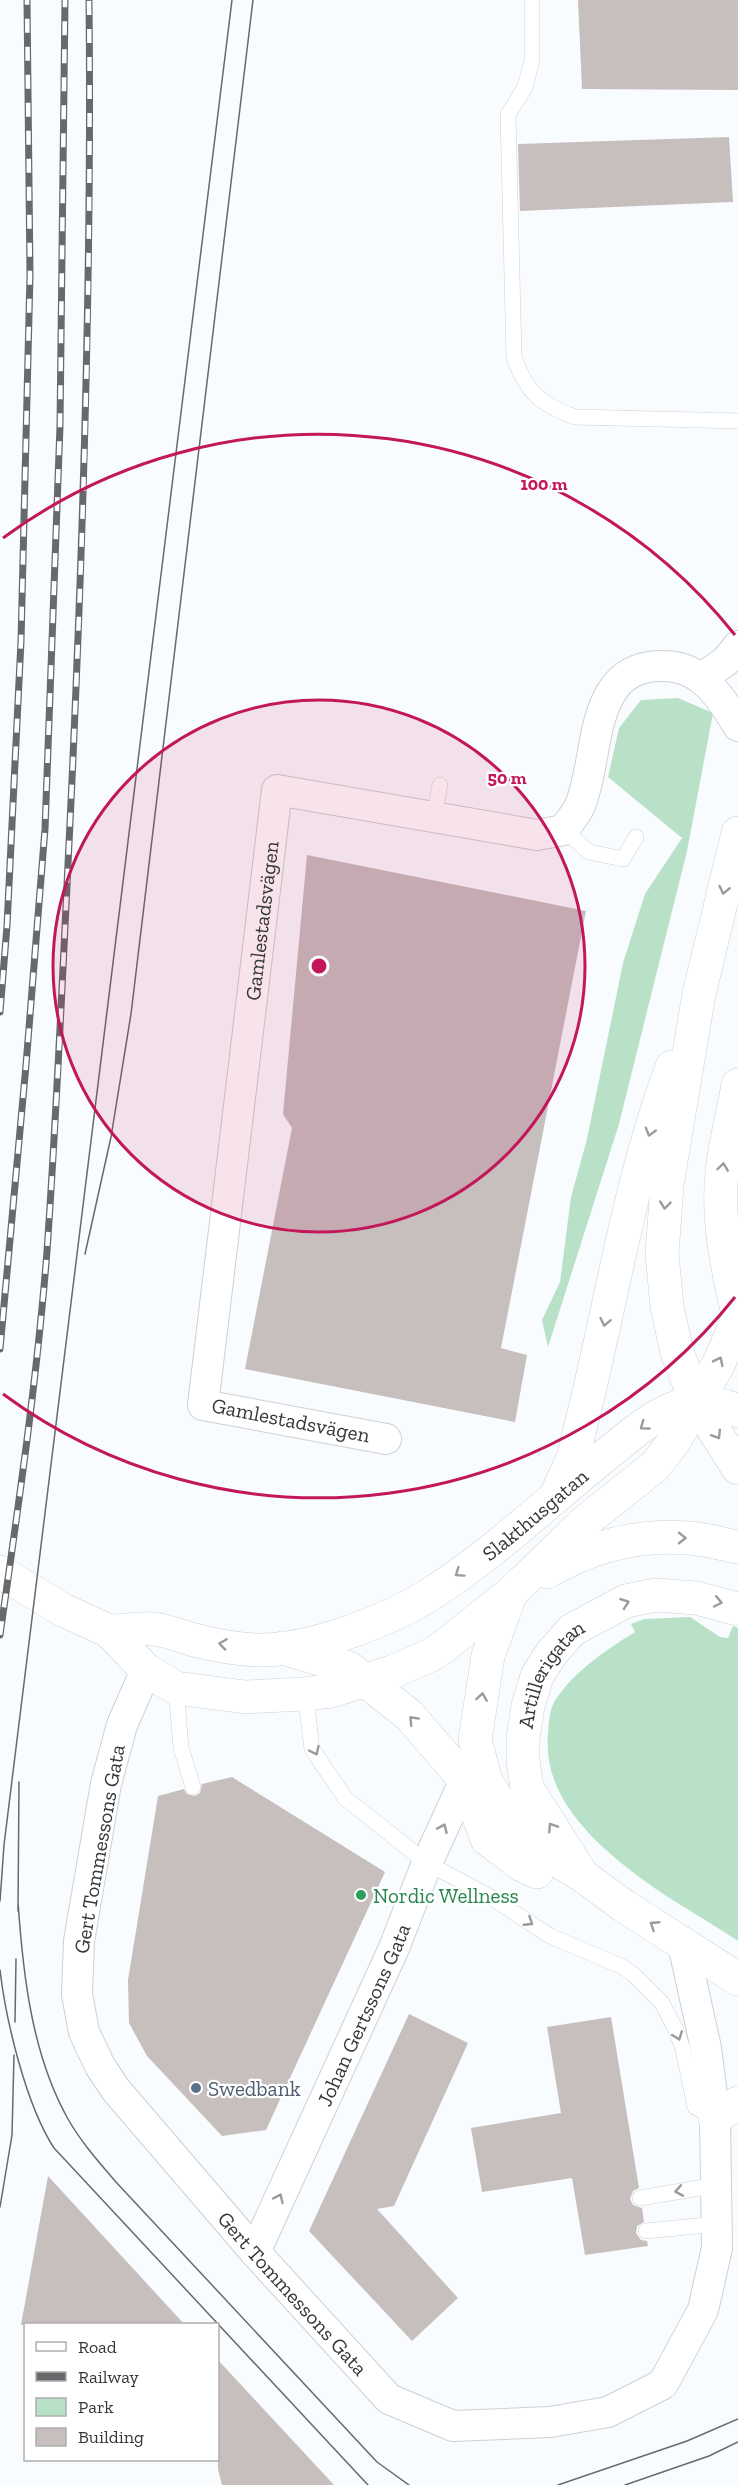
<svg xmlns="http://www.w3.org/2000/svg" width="738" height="2485" font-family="'Zilla Slab',serif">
	<rect width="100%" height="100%" fill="#f9fcff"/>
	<path fill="#b9e1c7" d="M678 698 713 713 687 851 619 1124 548 1347 542 1320 560 1282 571 1197 587 1139 623 963 645 894 682 838 608 777 619 728 641 700Z
		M690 1617 720 1637 728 1638 733 1626 738 1628V1941C707 1920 673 1902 642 1879 595 1844 542 1797 548 1734 549 1722 549 1709 556 1699 576 1670 606 1650 635 1632L631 1624 644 1619Z"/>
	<path fill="#c6bfbe" d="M578 0H738V90L582 89Z
		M729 137 733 202 520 211 518 144Z
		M307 855 586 911 501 1348 527 1355 515 1422 245 1369 292 1128 283 1114Z
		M232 1777 385 1872 266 2130 222 2136 147 2056 129 2023 128 1980 158 1796 184 1789 187 1794 195 1796 200 1793 202 1784Z
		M409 2014 468 2043 394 2206 377 2209 458 2298 412 2341 309 2231Z
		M611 2017 639 2188 633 2191 630 2199 633 2205 642 2208 644 2222 637 2226 636 2233 641 2240 647 2241 648 2246 585 2255 572 2178 482 2192 471 2128 561 2113 547 2027Z
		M48 2176 185 2325H21Z
		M218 2360 334 2485H222L218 2469Z"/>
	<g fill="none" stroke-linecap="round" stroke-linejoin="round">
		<g stroke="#ccd0d5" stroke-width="16">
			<path id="lane" d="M532 0V60L525 87 508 115 514 357C526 392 540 404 575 417L738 421
				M434 817 440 785
				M564 830 589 852 623 859 636 837
				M176 1688 181 1748 193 1787
				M305 1692 312 1749 345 1798 427 1863 489 1896 550 1936 623 1967 633 1974 662 2003 676 2030 683 2049 695 2107 715 2118
				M640 2198 717 2185
				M646 2231 717 2224"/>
		</g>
		<g stroke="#ccd0d5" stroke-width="32">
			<g id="street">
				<path d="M702 678 726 661 738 646"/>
				<path id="s1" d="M386 1439 203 1405 277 790 537 835 564 830C569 822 578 812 581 803 600 754 588 664 664 666 701 666 721 697 738 726"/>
				<path id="s2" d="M146 1670 122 1725 106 1784 79 1941 77 1994 84 2032 100 2066 116 2090 255 2252 389 2399 453 2426 550 2422 608 2412 663 2384 703 2310 717 2248 715 2118 706 2048 683 1944"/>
				<path id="s3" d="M255 2252 394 1948 427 1863 465 1780 469 1763"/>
			</g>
		</g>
		<g stroke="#ccd0d5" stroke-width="34">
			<g id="secondary">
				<path d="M738 833 699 994 667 1185 662 1254 667 1307 677 1352 696 1402 738 1468"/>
				<path d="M738 1085C733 1114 725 1143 722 1172 717 1219 727 1268 738 1314"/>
				<path d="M558 1491 573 1458 580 1429C611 1308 628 1184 672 1067"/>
				<path d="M0 1572 63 1610 109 1631 146 1670 176 1688 245 1697 304 1694 331 1691 392 1672 429 1656 443 1647 511 1593 586 1521 655 1466 675 1440 719 1363 738 1319"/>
				<path d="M547 1572C589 1547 638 1534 688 1538 705 1539 722 1544 738 1547"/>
				<path d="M511 1593 488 1656 475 1740 486 1781 522 1839 583 1876 624 1906 738 1979"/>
				<path id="s4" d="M109 1631C124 1631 140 1628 154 1629 168 1631 181 1636 194 1640 214 1645 240 1650 261 1650 310 1650 382 1623 424 1598 488 1559 544 1505 602 1458 625 1440 649 1417 677 1407 698 1400 718 1402 738 1411"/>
				<path d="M283 1648 349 1668 409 1715 465 1780 487 1839 522 1865 537 1872"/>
				<path id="s5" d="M579 1870 527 1788 523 1760V1738L528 1706 537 1676 551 1654 572 1630 626 1601 656 1595 696 1598 738 1609"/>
				<path d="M715 2118 738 2103"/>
			</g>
		</g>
		<use href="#lane" stroke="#fff" stroke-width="15"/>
		<use href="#street" stroke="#fff" stroke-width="30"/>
		<use href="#secondary" stroke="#fff" stroke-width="33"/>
		<path stroke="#67696c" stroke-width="1.5" d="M85 1254 111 1137 131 1014 253 0
			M0 1901 4 1845 232 0
			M18 1902C23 1975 32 2055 68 2119 81 2142 98 2161 115 2181L377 2462 409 2485
			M18 1911 19 1782
			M0 1970C6 2021 26 2105 54 2148L368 2485
			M15 2022 16 1959
			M0 2207 12 2135 14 2055
			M558 2485 687 2441 738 2419
			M625 2485 709 2456 738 2442"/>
		<g stroke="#67696c" stroke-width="7">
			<path id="rail" d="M0 1012 7 926 21 641 30 275 27 0
				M0 1349 26 1065 45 829 60 426 65 0
				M0 1635C18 1508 37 1380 47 1251 57 1109 63 966 70 823 83 549 92 275 89 0"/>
		</g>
		<use href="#rail" stroke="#fff" stroke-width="4.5" stroke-dasharray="14" stroke-linecap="butt"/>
	</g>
	<defs><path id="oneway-chevron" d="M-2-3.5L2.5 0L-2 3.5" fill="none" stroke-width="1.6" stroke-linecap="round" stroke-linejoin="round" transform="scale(1.5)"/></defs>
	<g stroke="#9a9b9c">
		<use href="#oneway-chevron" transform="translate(724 890) rotate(103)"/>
		<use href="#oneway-chevron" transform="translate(650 1132) rotate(106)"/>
		<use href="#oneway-chevron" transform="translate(723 1167) rotate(-82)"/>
		<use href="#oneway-chevron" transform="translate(665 1205) rotate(96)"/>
		<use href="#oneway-chevron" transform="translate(605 1322) rotate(102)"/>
		<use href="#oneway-chevron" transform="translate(719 1361) rotate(-64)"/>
		<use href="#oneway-chevron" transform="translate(644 1426) rotate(144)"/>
		<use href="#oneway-chevron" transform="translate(717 1435) rotate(58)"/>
		<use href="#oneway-chevron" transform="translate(682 1538) rotate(1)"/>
		<use href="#oneway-chevron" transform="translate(459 1573) rotate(145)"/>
		<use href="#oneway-chevron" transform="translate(718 1602) rotate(12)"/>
		<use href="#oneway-chevron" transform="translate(625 1603) rotate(-20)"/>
		<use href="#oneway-chevron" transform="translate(223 1644) rotate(-172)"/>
		<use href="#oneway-chevron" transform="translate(482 1697) rotate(-81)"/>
		<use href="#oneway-chevron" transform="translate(413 1720) rotate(-133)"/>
		<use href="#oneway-chevron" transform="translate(315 1751) rotate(65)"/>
		<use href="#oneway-chevron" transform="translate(552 1827) rotate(-123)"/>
		<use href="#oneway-chevron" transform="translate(443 1828) rotate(-66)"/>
		<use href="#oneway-chevron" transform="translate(529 1922) rotate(33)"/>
		<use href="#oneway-chevron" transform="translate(654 1925) rotate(-147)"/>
		<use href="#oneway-chevron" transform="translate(678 2036) rotate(69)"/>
		<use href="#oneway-chevron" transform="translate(679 2191) rotate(170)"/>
		<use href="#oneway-chevron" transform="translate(279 2198) rotate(-65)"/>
	</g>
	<circle cx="319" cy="966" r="266" fill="#c2185b" fill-opacity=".12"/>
	<g fill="none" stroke="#c2185b" stroke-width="3">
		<circle cx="319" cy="966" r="266"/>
		<path d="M735 1297A532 532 0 0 1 3 1394M3 538A532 532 0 0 1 735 635"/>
	</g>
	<circle fill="#2e9e5b" stroke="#fff" stroke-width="2" cx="361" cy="1895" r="6"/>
	<circle fill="#5c6f8a" stroke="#fff" stroke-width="2" cx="196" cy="2088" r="6"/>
	<g text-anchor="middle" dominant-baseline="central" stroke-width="4.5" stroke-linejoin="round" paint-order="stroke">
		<g font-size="21" fill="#353739" stroke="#fff">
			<text stroke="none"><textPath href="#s1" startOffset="674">Gamlestadsvägen</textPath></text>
			<text transform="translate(291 1420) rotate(11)">Gamlestadsvägen</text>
			<text stroke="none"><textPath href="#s4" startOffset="466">Slakthusgatan</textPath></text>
			<text stroke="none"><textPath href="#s5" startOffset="219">Artillerigatan</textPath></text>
			<text transform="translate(99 1849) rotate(-80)">Gert Tommessons Gata</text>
			<text stroke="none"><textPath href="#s3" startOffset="261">Johan Gertssons Gata</textPath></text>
			<text stroke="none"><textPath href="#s2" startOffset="708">Gert Tommessons Gata</textPath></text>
		</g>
		<g font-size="21" fill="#27864d" stroke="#fff" text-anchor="start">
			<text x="373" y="1895">Nordic Wellness</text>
		</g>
		<g font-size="21" fill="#4e5e75" stroke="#fff" text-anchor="start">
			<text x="208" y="2088">Swedbank</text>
		</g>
	</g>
	<circle cx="319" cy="966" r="9" fill="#c2185b" stroke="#fff" stroke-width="3"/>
	<g font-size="18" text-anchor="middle" font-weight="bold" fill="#c2185b" stroke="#fff" stroke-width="4.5" stroke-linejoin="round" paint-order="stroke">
		<text x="544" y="490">100 m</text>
		<text x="507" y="784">50 m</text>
	</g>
	<rect x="24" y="2323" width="195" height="138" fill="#ffffff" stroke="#aeafb0" stroke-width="1.5"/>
	<rect x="36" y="2342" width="30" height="9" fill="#ffffff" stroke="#aeafb0" stroke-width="1.5"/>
	<text x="78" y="2353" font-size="18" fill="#353739">Road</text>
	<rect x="36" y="2372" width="30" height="9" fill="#67696c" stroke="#aeafb0" stroke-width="1.5"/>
	<text x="78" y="2383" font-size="18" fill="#353739">Railway</text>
	<rect x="36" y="2398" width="30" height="18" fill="#b9e1c7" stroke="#aeafb0" stroke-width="1.5"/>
	<text x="78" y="2413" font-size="18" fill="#353739">Park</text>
	<rect x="36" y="2428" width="30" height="18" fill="#c6bfbe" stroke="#aeafb0" stroke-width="1.5"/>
	<text x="78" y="2443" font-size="18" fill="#353739">Building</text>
</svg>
